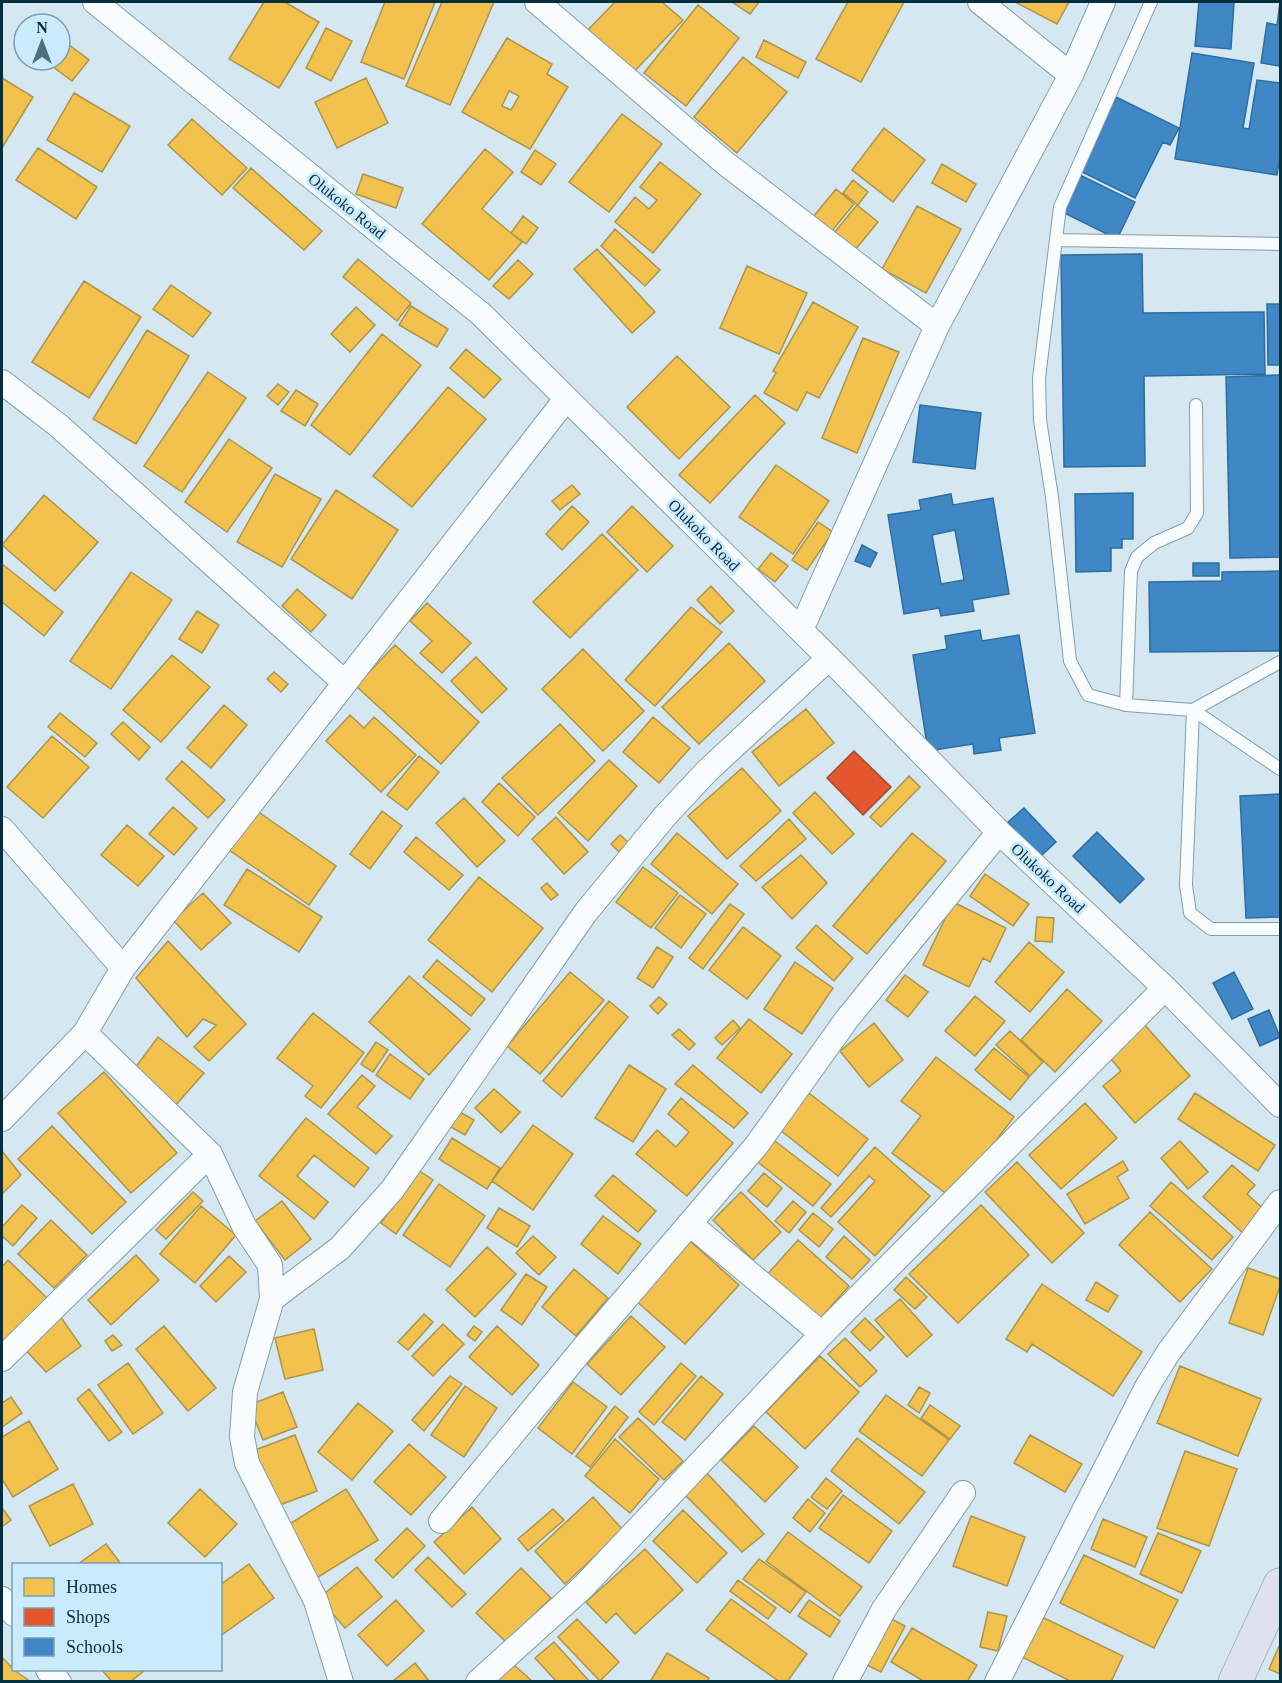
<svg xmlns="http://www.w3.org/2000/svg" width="1282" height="1683" font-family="Georgia,serif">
	<rect width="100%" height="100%" fill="#d5e8f1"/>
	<path fill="#f2c14e" stroke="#ab9549" stroke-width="1.5" fill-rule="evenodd" d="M264 2H285L319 22 279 88 229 59Z
		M385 2H435L404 79 361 62Z
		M442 2H494L450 105 406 86Z
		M615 2H662L683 20 631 75 585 33Z
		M732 2H759L750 14Z
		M848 2H904L861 82 816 59Z
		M1015 2H1069L1057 24Z
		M698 5 739 38 686 106 644 73Z
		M326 28 352 41 331 81 306 68Z
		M507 38 552 64 547 74 568 87 530 149 462 112ZM509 91 519 96 511 110 502 106Z
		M764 40 806 62 798 78 756 57Z
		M68 44 89 60 72 81 52 66 60 60V55Z
		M743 57 787 92 737 153 694 117Z
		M2 78 33 97 2 148Z
		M366 78 388 123 337 148 315 102Z
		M74 93 130 126 102 172 47 140Z
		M622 114 662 144 609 212 569 182Z
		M192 119 247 168 222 195 168 145Z
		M884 128 925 160 893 202 852 170Z
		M38 148 97 187 76 219 16 180Z
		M485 149 513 172 482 209 522 242 489 280 422 224Z
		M535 150 556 164 541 185 521 172Z
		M660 162 701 194 653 253 615 222 635 197 649 209 657 200 640 187Z
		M942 164 976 184 966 202 932 183Z
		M251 168 322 231 304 250 233 188Z
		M363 174 403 188 396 208 356 194Z
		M853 180 868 192 858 205 843 193Z
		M836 189 854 204 831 232 813 217Z
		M857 205 878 222 855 250 834 233Z
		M917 206 961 229 926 293 882 269Z
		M523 216 538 228 526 244 511 233Z
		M615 229 660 270 645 286 601 246Z
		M597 249 655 312 632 333 574 269Z
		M358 259 411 303 397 321 343 277Z
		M518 260 533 274 509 299 493 286Z
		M747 266 807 293 779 354 720 328Z
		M84 281 141 317 89 398 32 362Z
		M171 285 211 313 193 337 153 309Z
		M813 302 858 327 819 398 807 392 797 411 764 393 776 373 773 371Z
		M411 306 448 329 437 347 399 325Z
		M356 307 375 325 350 352 331 334Z
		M147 330 189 356 136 444 93 419Z
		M382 334 421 365 350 455 311 425Z
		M863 338 899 352 857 453 822 438Z
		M466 349 501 379 484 398 450 368Z
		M677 356 730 407 679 459 627 407Z
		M208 372 246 398 182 492 144 466Z
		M278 384 289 392 278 405 267 396Z
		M448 387 486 419 412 507 373 476Z
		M296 390 318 404 305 426 281 411Z
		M755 395 785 423 710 503 679 475Z
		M229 439 272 468 227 532 185 502Z
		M776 465 829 501 793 554 739 517Z
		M275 474 321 499 282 567 237 542Z
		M572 485 580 494 560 510 552 501Z
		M336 490 398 530 352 599 291 559Z
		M44 495 98 542 55 591 2 545Z
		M572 506 589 522 562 550 546 534Z
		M632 506 673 546 647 572 607 532Z
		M818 522 833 532 807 570 792 560Z
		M602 534 638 570 570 638 533 602Z
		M771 553 788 566 775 582 758 569Z
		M2 564 63 612 44 636 2 602Z
		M131 572 172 600 111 689 70 661Z
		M711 586 734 611 720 624 697 600Z
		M297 589 326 615 311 632 282 606Z
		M427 603 471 643 442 673 420 653 432 641 410 621Z
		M691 607 722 632 655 706 625 680Z
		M197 611 219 625 202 653 179 639Z
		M729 643 765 681 699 744 662 707Z
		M395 645 479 722 441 764 356 686Z
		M583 649 644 711 603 751 542 689Z
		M172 655 210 687 161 742 123 710Z
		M476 657 507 689 482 713 451 681Z
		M274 672 288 684 281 692 267 679Z
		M224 705 247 725 211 768 187 748Z
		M806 709 834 743 779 786 752 752Z
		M60 713 97 743 85 757 48 727Z
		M350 715 364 728 374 717 416 755 381 792 326 741Z
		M653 717 690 748 659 783 623 752Z
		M123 722 150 747 139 760 111 734Z
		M560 724 595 761 538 815 502 778Z
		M52 736 89 767 43 818 7 787Z
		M419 756 439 772 407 810 387 795Z
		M609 760 637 786 588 841 558 813Z
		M182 761 225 800 208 818 166 779Z
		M742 768 781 811 727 859 688 816Z
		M909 776 920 787 881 827 870 817Z
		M499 783 535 817 518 836 482 802Z
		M815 792 854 834 832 854 793 813Z
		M464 798 505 841 477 867 436 823Z
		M173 807 197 828 174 855 149 834Z
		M257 811 336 866 309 905 229 850Z
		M382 811 402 826 370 869 350 854Z
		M556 817 588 852 564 874 532 839Z
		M789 819 806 839 756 881 740 866Z
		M127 825 164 856 138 886 101 855Z
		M677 833 738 884 712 914 651 864Z
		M912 833 946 861 867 954 833 926Z
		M620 835 628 842 619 852 611 844Z
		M416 837 463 875 449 890 404 852Z
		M801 855 827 883 792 919 762 887Z
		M643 867 678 893 651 928 616 902Z
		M247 869 322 917 299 952 224 905Z
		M985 874 1029 904 1013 926 970 896Z
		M479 877 543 928 492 992 428 940Z
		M547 883 558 895 551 900 541 888Z
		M203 893 231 923 201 950 173 920Z
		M680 895 706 914 681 948 655 928Z
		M953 902 1006 928 990 962 983 958 969 987 923 965Z
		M730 904 744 914 703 969 689 958Z
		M1037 917 1054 918 1052 942 1035 941Z
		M816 925 853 958 834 981 796 948Z
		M743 927 781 956 747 999 709 970Z
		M168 941 246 1024 209 1061 194 1047 216 1025 203 1019 187 1037 136 978Z
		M1029 942 1064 972 1030 1012 995 982Z
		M657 947 673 957 653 988 637 978Z
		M437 960 485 999 471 1016 423 977Z
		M795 962 833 988 802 1034 764 1009Z
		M570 972 604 1000 540 1074 507 1046Z
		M905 975 928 992 908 1017 886 1000Z
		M409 976 470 1029 429 1075 369 1022Z
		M1067 989 1102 1021 1055 1072 1021 1040Z
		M975 996 1005 1021 975 1056 945 1031Z
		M659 997 667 1004 658 1014 650 1006Z
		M609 1001 628 1017 562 1097 543 1081Z
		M313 1013 364 1053 321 1108 305 1096 313 1086 277 1058Z
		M749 1019 792 1054 761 1093 717 1058Z
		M733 1020 740 1028 722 1045 715 1038Z
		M874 1023 903 1060 869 1087 840 1051Z
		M1143 1023 1190 1076 1135 1123 1103 1086 1121 1071 1107 1054Z
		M679 1029 695 1044 689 1050 672 1035Z
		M1010 1031 1043 1062 1030 1076 996 1045Z
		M158 1037 204 1073 175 1106 135 1068Z
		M376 1042 388 1050 373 1072 361 1064Z
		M994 1048 1029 1077 1010 1100 975 1070Z
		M390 1054 424 1079 410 1099 376 1075Z
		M936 1057 1014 1117 952 1198 892 1153 921 1116 901 1101Z
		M629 1065 666 1089 633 1142 595 1118Z
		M693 1065 748 1113 734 1128 675 1084Z
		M104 1072 177 1153 131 1193 58 1113Z
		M362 1075 375 1086 357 1107 392 1136 376 1154 328 1114Z
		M494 1089 520 1112 501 1133 475 1108Z
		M809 1093 868 1139 838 1176 780 1130Z
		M1195 1093 1275 1145 1258 1171 1178 1119Z
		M681 1098 733 1143 687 1196 636 1154 657 1130 676 1147 689 1132 668 1114Z
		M1085 1103 1117 1138 1061 1189 1029 1155Z
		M458 1111 474 1120 465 1135 449 1126Z
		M306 1118 369 1168 354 1187 314 1155 297 1176 328 1202 314 1219 259 1176Z
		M533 1125 573 1154 533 1210 492 1181Z
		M52 1126 126 1202 92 1234 18 1159Z
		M452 1138 500 1168 487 1189 439 1159Z
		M771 1138 831 1184 813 1206 754 1159Z
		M1180 1141 1208 1172 1188 1189 1161 1158Z
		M875 1147 930 1196 875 1256 838 1222 875 1181 869 1176 831 1217 821 1208Z
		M2 1151 21 1175 2 1194Z
		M1123 1161 1128 1170 1117 1177 1129 1198 1085 1224 1067 1194Z
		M1017 1162 1084 1233 1052 1263 985 1192Z
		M1232 1165 1255 1185 1247 1194 1266 1211 1244 1234 1203 1197Z
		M418 1170 433 1180 396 1234 381 1223Z
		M764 1173 782 1188 767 1207 748 1191Z
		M613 1175 656 1211 638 1232 595 1196Z
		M1171 1182 1233 1237 1212 1260 1150 1206Z
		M439 1184 485 1216 450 1267 403 1235Z
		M193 1192 203 1201 166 1239 156 1230Z
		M741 1192 781 1232 753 1260 713 1220Z
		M282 1201 311 1239 285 1260 255 1221Z
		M793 1201 806 1212 789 1233 775 1221Z
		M22 1205 37 1218 13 1246 2 1236V1227Z
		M981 1205 1029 1255 958 1323 909 1274Z
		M201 1206 236 1235 195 1283 160 1254Z
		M499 1208 530 1226 517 1247 487 1228Z
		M1150 1212 1212 1269 1180 1302 1119 1245Z
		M813 1213 833 1229 819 1247 799 1230Z
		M603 1216 641 1244 618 1274 581 1244Z
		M51 1220 87 1255 54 1288 18 1254Z
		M533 1236 556 1257 539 1275 516 1253Z
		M844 1236 870 1260 852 1279 826 1257Z
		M689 1240 739 1285 685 1344 635 1300Z
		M798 1240 849 1286 817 1322 765 1277Z
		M487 1247 516 1274 475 1317 446 1290Z
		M136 1255 159 1280 111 1325 88 1300Z
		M229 1256 246 1272 216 1302 200 1286Z
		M8 1260 47 1298 2 1345V1267Z
		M1248 1268 1280 1279V1286L1263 1335 1229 1323Z
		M574 1269 608 1298 576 1336 542 1307Z
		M526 1274 547 1287 522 1325 501 1310Z
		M906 1277 927 1297 915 1309 894 1290Z
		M1096 1282 1118 1296 1108 1312 1086 1300Z
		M1042 1284 1142 1352 1113 1396 1032 1344 1027 1352 1006 1339Z
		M900 1299 932 1335 907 1357 875 1320Z
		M424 1314 433 1322 408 1350 398 1342Z
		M60 1316 81 1346 46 1372 22 1346Z
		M631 1316 665 1347 621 1395 587 1364Z
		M865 1318 884 1337 870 1351 851 1332Z
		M443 1324 464 1344 433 1376 412 1356Z
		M164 1326 216 1388 188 1411 136 1349Z
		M474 1326 482 1332 475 1341 467 1335Z
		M497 1326 539 1365 512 1395 469 1357Z
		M314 1329 323 1370 285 1379 275 1338Z
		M113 1335 122 1345 112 1351 105 1341Z
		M845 1338 877 1371 860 1387 828 1354Z
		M820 1356 859 1392 805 1449 766 1412Z
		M128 1363 163 1413 133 1434 98 1385Z
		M681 1363 696 1376 654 1425 639 1412Z
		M1180 1366 1261 1399 1238 1456 1157 1423Z
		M450 1376 462 1384 424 1431 412 1420Z
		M701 1376 723 1394 685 1440 662 1422Z
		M573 1382 607 1407 572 1454 538 1428Z
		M465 1386 497 1408 464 1457 431 1435Z
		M919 1387 930 1393 919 1413 908 1405Z
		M89 1389 122 1432 109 1441 77 1399Z
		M283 1392 297 1427 263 1440 249 1405Z
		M886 1395 949 1440 922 1476 859 1431Z
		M11 1397 22 1413 2 1427V1403Z
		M358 1403 393 1431 352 1480 318 1452Z
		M930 1405 960 1426 950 1439 921 1418Z
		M615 1406 628 1417 590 1467 576 1456Z
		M638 1418 683 1461 664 1480 619 1437Z
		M29 1421 58 1469 13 1497 2 1479V1437Z
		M754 1426 798 1467 765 1502 721 1460Z
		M295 1435 317 1491 277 1506 255 1450Z
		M1030 1435 1082 1464 1065 1492 1014 1463Z
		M857 1438 925 1492 899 1524 831 1471Z
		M615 1439 659 1479 630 1513 585 1476Z
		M409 1444 446 1477 411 1515 374 1482Z
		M1185 1451 1237 1469 1209 1546 1157 1528Z
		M705 1471 764 1534 742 1552 684 1494Z
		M826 1478 842 1491 827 1509 811 1497Z
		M73 1484 93 1524 50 1546 29 1506Z
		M200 1489 237 1524 205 1557 168 1523Z
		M346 1489 378 1540 315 1579 283 1528Z
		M843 1495 892 1531 869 1563 819 1528Z
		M593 1497 623 1530 565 1584 535 1551Z
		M808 1499 825 1513 810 1532 793 1518Z
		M472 1507 501 1539 464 1574 434 1542Z
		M2 1508 11 1520 3 1526 2 1525Z
		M553 1509 564 1520 528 1551 518 1539Z
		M683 1510 727 1553 697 1583 653 1541Z
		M971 1516 1025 1537 1007 1586 953 1566Z
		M1103 1519 1147 1537 1135 1567 1091 1549Z
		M407 1528 425 1546 393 1578 375 1560Z
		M788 1532 862 1587 840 1616 766 1561Z
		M1158 1533 1201 1551 1182 1593 1140 1574Z
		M106 1544 121 1564H78Z
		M645 1549 683 1590 635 1634 616 1613 606 1623 586 1602Z
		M1084 1555 1178 1600 1154 1648 1060 1603Z
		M428 1557 466 1594 452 1607 415 1570Z
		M759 1559 806 1592 790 1613 743 1579Z
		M249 1564 274 1598 220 1636V1585Z
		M357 1567 382 1597 345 1628 319 1598Z
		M521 1568 551 1598 506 1642 476 1613Z
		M738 1580 776 1608 768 1619 730 1591Z
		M731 1599 807 1654 787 1682H780L706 1630Z
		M396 1600 424 1631 387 1666 358 1635Z
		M809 1600 840 1621 830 1637 798 1616Z
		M988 1612 1007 1616 998 1651 980 1647Z
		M886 1616 905 1626 881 1672 861 1662Z
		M1040 1616 1123 1656 1111 1682H1072L1020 1656Z
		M577 1619 619 1662 600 1681 558 1637Z
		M912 1628 977 1665 967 1682H925L891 1662Z
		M554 1642 590 1682H557L535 1658Z
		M1280 1644V1674L1269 1669Z
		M667 1653 709 1678 707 1682H650Z
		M2 1657 14 1670 31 1682H2Z
		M415 1663 430 1682H392Z
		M512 1663 533 1682H496Z
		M102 1670H145L130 1682H112Z"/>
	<path fill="#e4572e" stroke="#a14b33" stroke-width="1.5" d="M854 751 891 787 863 815 827 778Z"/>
	<path fill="#3f88c5" stroke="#2e6d9c" stroke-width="1.5" fill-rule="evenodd" d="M1199 2H1234L1231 49 1195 46Z
		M1280 2V66L1261 63 1267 23 1277 25Z
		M1192 53 1254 63 1243 128 1249 129 1257 80 1280 83V155L1277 175 1175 159Z
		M1116 97 1179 128 1170 145 1163 142 1135 198 1080 171Z
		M1080 175 1135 202 1117 239 1062 212Z
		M1142 254 1143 313 1264 312 1265 374 1144 376 1145 466 1064 467 1061 255Z
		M1267 304H1280V365H1268Z
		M1280 375V557L1230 558 1226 377Z
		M920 405 981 413 975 469 913 462Z
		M1133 493V539H1122V548H1111V571L1076 572 1075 494Z
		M951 494 953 505 993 498 1009 594 972 600 974 611 941 616 939 608 904 614 888 515 921 510 919 500ZM955 530 964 580 941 584 932 535Z
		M862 545 877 553 870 567 855 561Z
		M1193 563H1219V576H1193Z
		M1280 571V651L1150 652 1149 582 1222 581V572Z
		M980 630 982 641 1019 635 1035 733 999 738 1001 750 974 754 973 744 928 751 913 655 947 649 945 636Z
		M1280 794V917L1246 918 1240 796Z
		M1024 808 1056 842 1040 857 1008 822Z
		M1097 832 1144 879 1120 903 1073 856Z
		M1234 972 1253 1009 1232 1019 1213 983Z
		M1269 1010 1280 1037 1260 1046 1248 1019Z"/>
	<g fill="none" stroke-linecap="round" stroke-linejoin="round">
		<g stroke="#809eaa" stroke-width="14">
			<path id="lane" d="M1151 2 1060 207 1039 378 1040 420 1052 497 1070 661 1088 695 1126 705 1193 710 1280 769
				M1056 240 1280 244
				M1126 705 1131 571 1137 557 1154 543 1188 528 1197 513 1196 405
				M1193 710 1186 885 1190 913 1211 929H1280
				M1193 710 1280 662"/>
		</g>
		<g stroke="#809eaa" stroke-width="26">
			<path id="street" d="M95 2 481 314 829 658 999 832 1165 988 1280 1105
				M537 2 725 163 937 326
				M980 2 1071 75
				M2 382 59 426 344 682
				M801 630 937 326 1071 75 1103 2
				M2 829 123 968
				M85 1033 210 1154 244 1226 270 1265 272 1299 245 1392 242 1437 247 1463 316 1601 341 1682
				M2 1119 85 1033 123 968 566 399
				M690 1224 822 1334
				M272 1299 340 1248 392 1190 586 912 665 816 707 771 829 658
				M2 1359 210 1154
				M441 1521 580 1352 756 1146 847 1019 999 832
				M2 1599 14 1614
				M48 1670 59 1682
				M478 1682 583 1587 822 1334 1165 988
				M845 1682 884 1609 963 1493
				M997 1682 1147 1387 1168 1353 1280 1202"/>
		</g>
		<g stroke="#a6b0c0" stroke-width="35">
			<path id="highway" d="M1235 1682 1280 1585"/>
		</g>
		<use href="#lane" stroke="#f9fcfd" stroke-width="12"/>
		<use href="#street" stroke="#f9fcfd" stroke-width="24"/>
		<use href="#highway" stroke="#dfe1ec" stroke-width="33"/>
	</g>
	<g text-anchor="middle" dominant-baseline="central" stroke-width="6" stroke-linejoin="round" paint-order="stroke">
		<g font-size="16" fill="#052e3e" stroke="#caebfc">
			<text transform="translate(347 206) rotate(39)">Olukoko Road</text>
			<text transform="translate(704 535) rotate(45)">Olukoko Road</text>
			<text transform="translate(1048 878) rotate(43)">Olukoko Road</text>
		</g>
	</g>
	<rect width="1282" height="1683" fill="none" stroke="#052e3e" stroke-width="6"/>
	<rect x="12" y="1563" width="210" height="108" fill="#caebfc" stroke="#7b9fb0" stroke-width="1.5"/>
	<rect x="24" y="1578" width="30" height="18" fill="#f2c14e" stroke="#7b9fb0" stroke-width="1.5"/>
	<text x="66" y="1593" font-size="18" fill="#052e3e">Homes</text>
	<rect x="24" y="1608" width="30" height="18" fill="#e4572e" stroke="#7b9fb0" stroke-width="1.5"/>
	<text x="66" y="1623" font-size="18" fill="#052e3e">Shops</text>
	<rect x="24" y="1638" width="30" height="18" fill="#3f88c5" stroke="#7b9fb0" stroke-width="1.5"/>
	<text x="66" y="1653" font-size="18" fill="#052e3e">Schools</text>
	<g transform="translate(42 42)"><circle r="28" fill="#caebfc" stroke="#7b9fb0" stroke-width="1.5"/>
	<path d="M0-4.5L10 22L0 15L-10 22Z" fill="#4e6f7d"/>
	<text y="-9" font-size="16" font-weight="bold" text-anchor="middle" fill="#052e3e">N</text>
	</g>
</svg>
